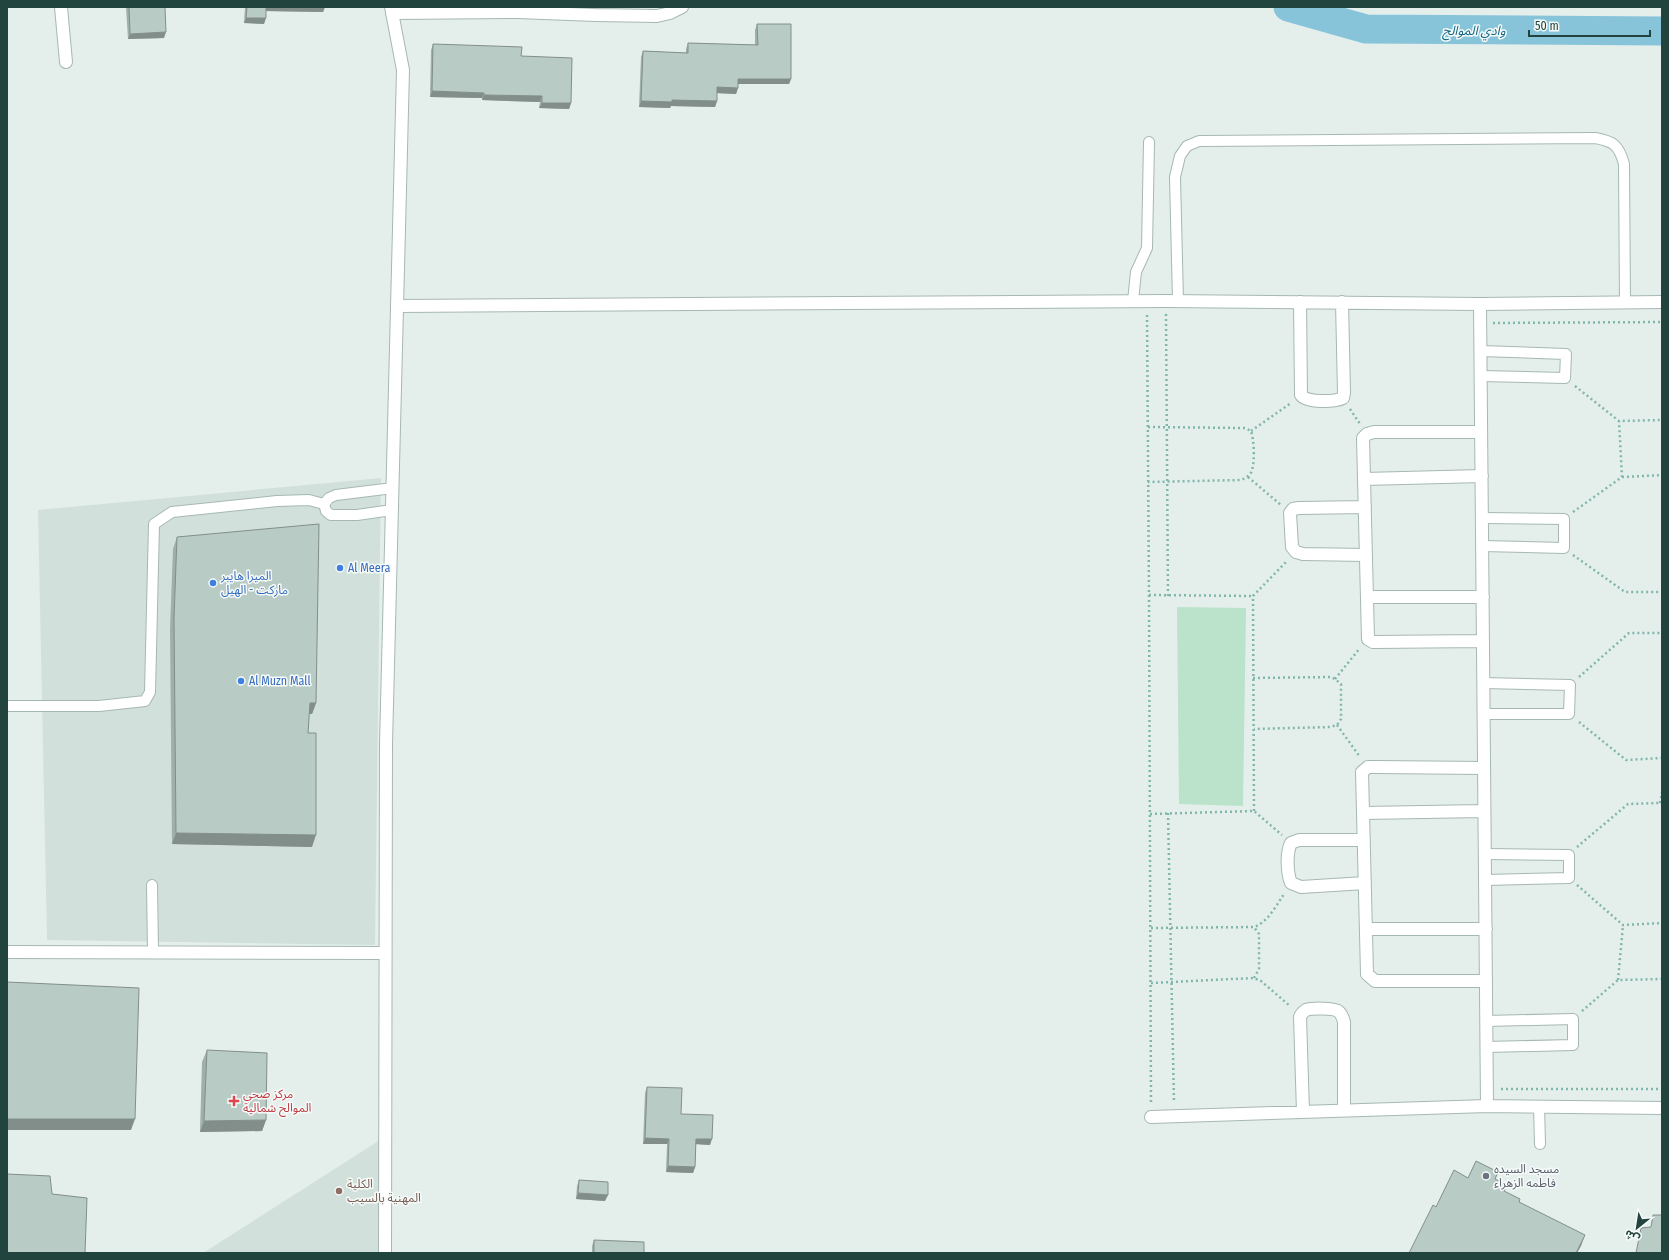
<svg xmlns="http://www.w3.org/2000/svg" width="1669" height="1260" font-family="'Fira Sans Condensed','Noto Sans Arabic',sans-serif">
	<rect width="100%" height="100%" fill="#e4efec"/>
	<path fill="#d2e0db" d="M381 478 375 945 47 940 38 510Z
		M380 1140 378 1253H203L286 1200Z"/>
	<path fill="#bbe2ca" d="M1177 607 1246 608 1243 806 1179 804Z"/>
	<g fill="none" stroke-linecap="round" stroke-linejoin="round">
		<path stroke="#87c4da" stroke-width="29" d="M1288 7 1366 29 1662 31"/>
		<g stroke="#a6b8b4" stroke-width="12">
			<path id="service" d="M1133 301 1136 272 1147 248 1149 142
				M1178 301 1175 177 1180 156 1187 146 1199 141 1595 138C1613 141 1619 145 1624 164L1625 303
				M1481 376 1565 378 1566 354 1481 351
				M324 504 326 511 331 515H357L392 510
				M324 504 329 498 336 495 393 488
				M1482 518 1564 519V548L1482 546
				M1483 683 1570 685 1569 714H1484
				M7 706H99L145 701 150 692 154 524 172 512 277 501 309 500 324 504
				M1485 854 1569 855V878L1485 880
				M152 885 153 952
				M1486 1021 1573 1019V1045L1486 1047
				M1539 1106 1540 1144"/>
		</g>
		<g stroke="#a6b8b4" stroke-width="14">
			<path id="minor" d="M61 7 66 62
				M392 13 518 12 595 15 657 16 670 13 682 7
				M1300 302 1301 395C1307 403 1335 402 1343 398L1344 393 1342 302
				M1480 304 1487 1106
				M397 306 1165 301 1480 304 1662 302
				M1481 432H1374L1367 434 1363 438 1368 639 1373 642 1483 641
				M1364 479 1482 476
				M1365 507 1299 508 1293 509 1290 513 1292 547 1296 552 1303 554 1366 555
				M1367 597H1483
				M1484 768 1376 767H1368L1362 772 1367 974 1375 981H1486
				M1363 813 1484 811
				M1364 840H1299L1291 843C1286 853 1287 873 1291 883L1301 887 1365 883
				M1366 929H1486
				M7 952 385 953
				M1303 1112 1300 1017C1301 1014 1303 1012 1306 1010 1312 1008 1333 1008 1338 1011 1342 1014 1343 1018 1344 1022V1110
				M1151 1117 1487 1106 1662 1108"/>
		</g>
		<g stroke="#a6b8b4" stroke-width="14">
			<path id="tertiary" d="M385 1253 386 744 403 70 391 7"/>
		</g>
		<path stroke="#81b6ab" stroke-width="2.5" stroke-dasharray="2 3" stroke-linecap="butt" d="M1166 314 1168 596
			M1147 315 1149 595 1151 1104
			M1493 323 1662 322
			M1575 386 1619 421 1662 420
			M1350 409 1360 424
			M1148 427 1245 428 1251 431C1254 439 1255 461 1252 470 1251 475 1246 478 1241 480L1148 482
			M1251 431 1291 403
			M1248 477 1281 505
			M1622 477 1662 475
			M1573 512 1622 477 1619 421
			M1573 555 1625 592H1662
			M1149 595 1253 596
			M1579 677 1629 633H1662
			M1253 678 1331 677 1335 679 1341 684V719L1337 725 1330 727 1254 729
			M1335 679 1360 648
			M1579 722 1626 760 1662 758
			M1337 725 1360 757
			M1660 803 1662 792
			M1254 811 1253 596 1287 561
			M1168 813 1174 1103
			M1150 814 1254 811 1282 835
			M1577 847 1628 804 1660 803 1662 804
			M1577 885 1623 925 1662 923
			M1151 928 1254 927C1268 922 1276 906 1284 894
			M1254 978 1259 969V934L1254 927
			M1618 980 1623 925
			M1151 983 1254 978 1261 981 1290 1006
			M1582 1011 1618 980 1662 979
			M1501 1089H1662"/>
		<use href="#service" stroke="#fff" stroke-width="10"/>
		<use href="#minor" stroke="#fff" stroke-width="12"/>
		<use href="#tertiary" stroke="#fff" stroke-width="12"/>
	</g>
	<path fill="#9fafa9" d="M126 7H165L164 38 128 39Z
		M245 7H325L323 12 266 11 264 24 244 23Z
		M757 24 791 79 789 84H738V88L736 94 717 93V101L715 107 671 106 670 108 639 107 641 57 643 51 686 53V49L688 43 755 45V30Z
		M433 44 521 56 571 103 569 109 539 108 540 102 482 100V98L430 97 431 50Z
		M177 537 316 703 312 714H309L308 733 312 847 172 844 170 629 173 549Z
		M207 1050 266 1120 262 1131 200 1132 202 1062Z
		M647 1087 710 1145 696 1144 695 1167 693 1173 666 1172 667 1144H643L645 1093Z
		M579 1180 605 1201 576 1199 577 1186Z
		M594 1240 644 1253H592V1246Z"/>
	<path fill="#828e8a" d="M266 7H325L323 12 264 11Z
		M246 18H266L264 24 244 23Z
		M166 32 164 38 128 39 130 34Z
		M738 79H791L789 84H736Z
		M717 87 738 88 736 94 715 93Z
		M432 91 484 93 482 98 430 97Z
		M484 95 542 96 540 102 482 100Z
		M672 100 717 101 715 107 671 106 670 108 639 107 641 101Z
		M542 103H571L569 109 539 108Z
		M310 703H316L312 714H305Z
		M176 833 316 835 312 847 172 844Z
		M7 1119H135L131 1130H7Z
		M266 1120 262 1131 200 1132 204 1121Z
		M645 1138 669 1139 667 1144H643Z
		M696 1139H712L710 1145 694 1144Z
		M668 1166 695 1167 693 1173 666 1172Z
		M578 1193 608 1195 605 1201 576 1199Z
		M1585 1235 1581 1246 1577 1253H1576Z"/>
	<path fill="#b9cbc5" stroke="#828e8a" d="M129 7H165L166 32 130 34Z
		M247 7H266V18H246Z
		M757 24H791V79H738V88L717 87V101L672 100V102L641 101 643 51 688 53V43L758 45Z
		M433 44 522 47 521 56 572 58 571 103H542V96L484 95V93L432 91Z
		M319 524 316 703H310L308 733H316V835L176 833 174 618 177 537Z
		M7 982 139 988 135 1119H7Z
		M207 1050 267 1053 266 1120 204 1121Z
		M647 1087 682 1088 681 1114 713 1115 712 1139H696L695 1167 668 1166 669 1139 645 1138Z
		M1476 1161 1498 1172 1495 1179 1507 1185 1504 1191 1520 1199 1519 1202 1585 1235 1576 1253H1409L1433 1205 1436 1207 1454 1170 1468 1178Z
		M7 1174 50 1176 52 1194 87 1198 85 1253H7Z
		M579 1180 608 1182V1195L578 1193Z
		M1653 1215H1662V1253H1636L1641 1228 1651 1227Z
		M594 1240 644 1242V1253H594Z"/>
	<g fill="#3f7fe0" stroke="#f6fbf9" stroke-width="1.5">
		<circle cx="340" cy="568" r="4"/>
		<circle cx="213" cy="583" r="4"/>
		<circle cx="241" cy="681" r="4"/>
	</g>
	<path fill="#e0444e" stroke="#f6fbf9" stroke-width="1.5" d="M232 1095h4v4h4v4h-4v4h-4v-4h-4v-4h4z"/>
	<circle fill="#6b7280" stroke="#f6fbf9" stroke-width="1.5" cx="1486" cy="1176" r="4"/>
	<circle fill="#8d6e63" stroke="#f6fbf9" stroke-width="1.5" cx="339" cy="1191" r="4"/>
	<g text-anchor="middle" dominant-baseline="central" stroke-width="3" stroke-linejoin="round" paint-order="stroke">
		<g font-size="12" fill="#366cbe" stroke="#f6fbf9" text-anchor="start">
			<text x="348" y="568">Al Meera</text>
			<text x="221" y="576">الميرا هايبر<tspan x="221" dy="14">ماركت - الهيل</tspan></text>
			<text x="249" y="681">Al Muzn Mall</text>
		</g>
		<g font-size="12" fill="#be3a42" stroke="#f6fbf9" text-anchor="start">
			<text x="243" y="1094">مركز صحي<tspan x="243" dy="14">الموالح شمالية</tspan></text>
		</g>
		<g font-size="12" fill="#5b616d" stroke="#f6fbf9" text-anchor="start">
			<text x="1494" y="1169">مسجد السيده<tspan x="1494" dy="14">فاطمه الزهراء</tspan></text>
		</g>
		<g font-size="12" fill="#785e54" stroke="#f6fbf9" text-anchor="start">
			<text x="347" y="1184">الكلية<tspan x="347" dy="14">المهنية بالسيب</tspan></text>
		</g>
		<g font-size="13" font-style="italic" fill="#136887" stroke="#f6fbf9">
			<text x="1474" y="30">وادي الموالح</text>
		</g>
	</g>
	<rect width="1669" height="1260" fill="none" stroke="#21443e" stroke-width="16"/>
	<g transform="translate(1637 1228) rotate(210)" stroke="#f6fbf9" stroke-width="3" paint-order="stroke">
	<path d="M0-3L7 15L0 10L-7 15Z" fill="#21443e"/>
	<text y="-6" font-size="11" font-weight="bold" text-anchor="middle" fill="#21443e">ش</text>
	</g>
	<path d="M1529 30v6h121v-6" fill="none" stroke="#21443e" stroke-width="2"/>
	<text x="1535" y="30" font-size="12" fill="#21443e" stroke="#f6fbf9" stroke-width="3" paint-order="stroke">50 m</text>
</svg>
